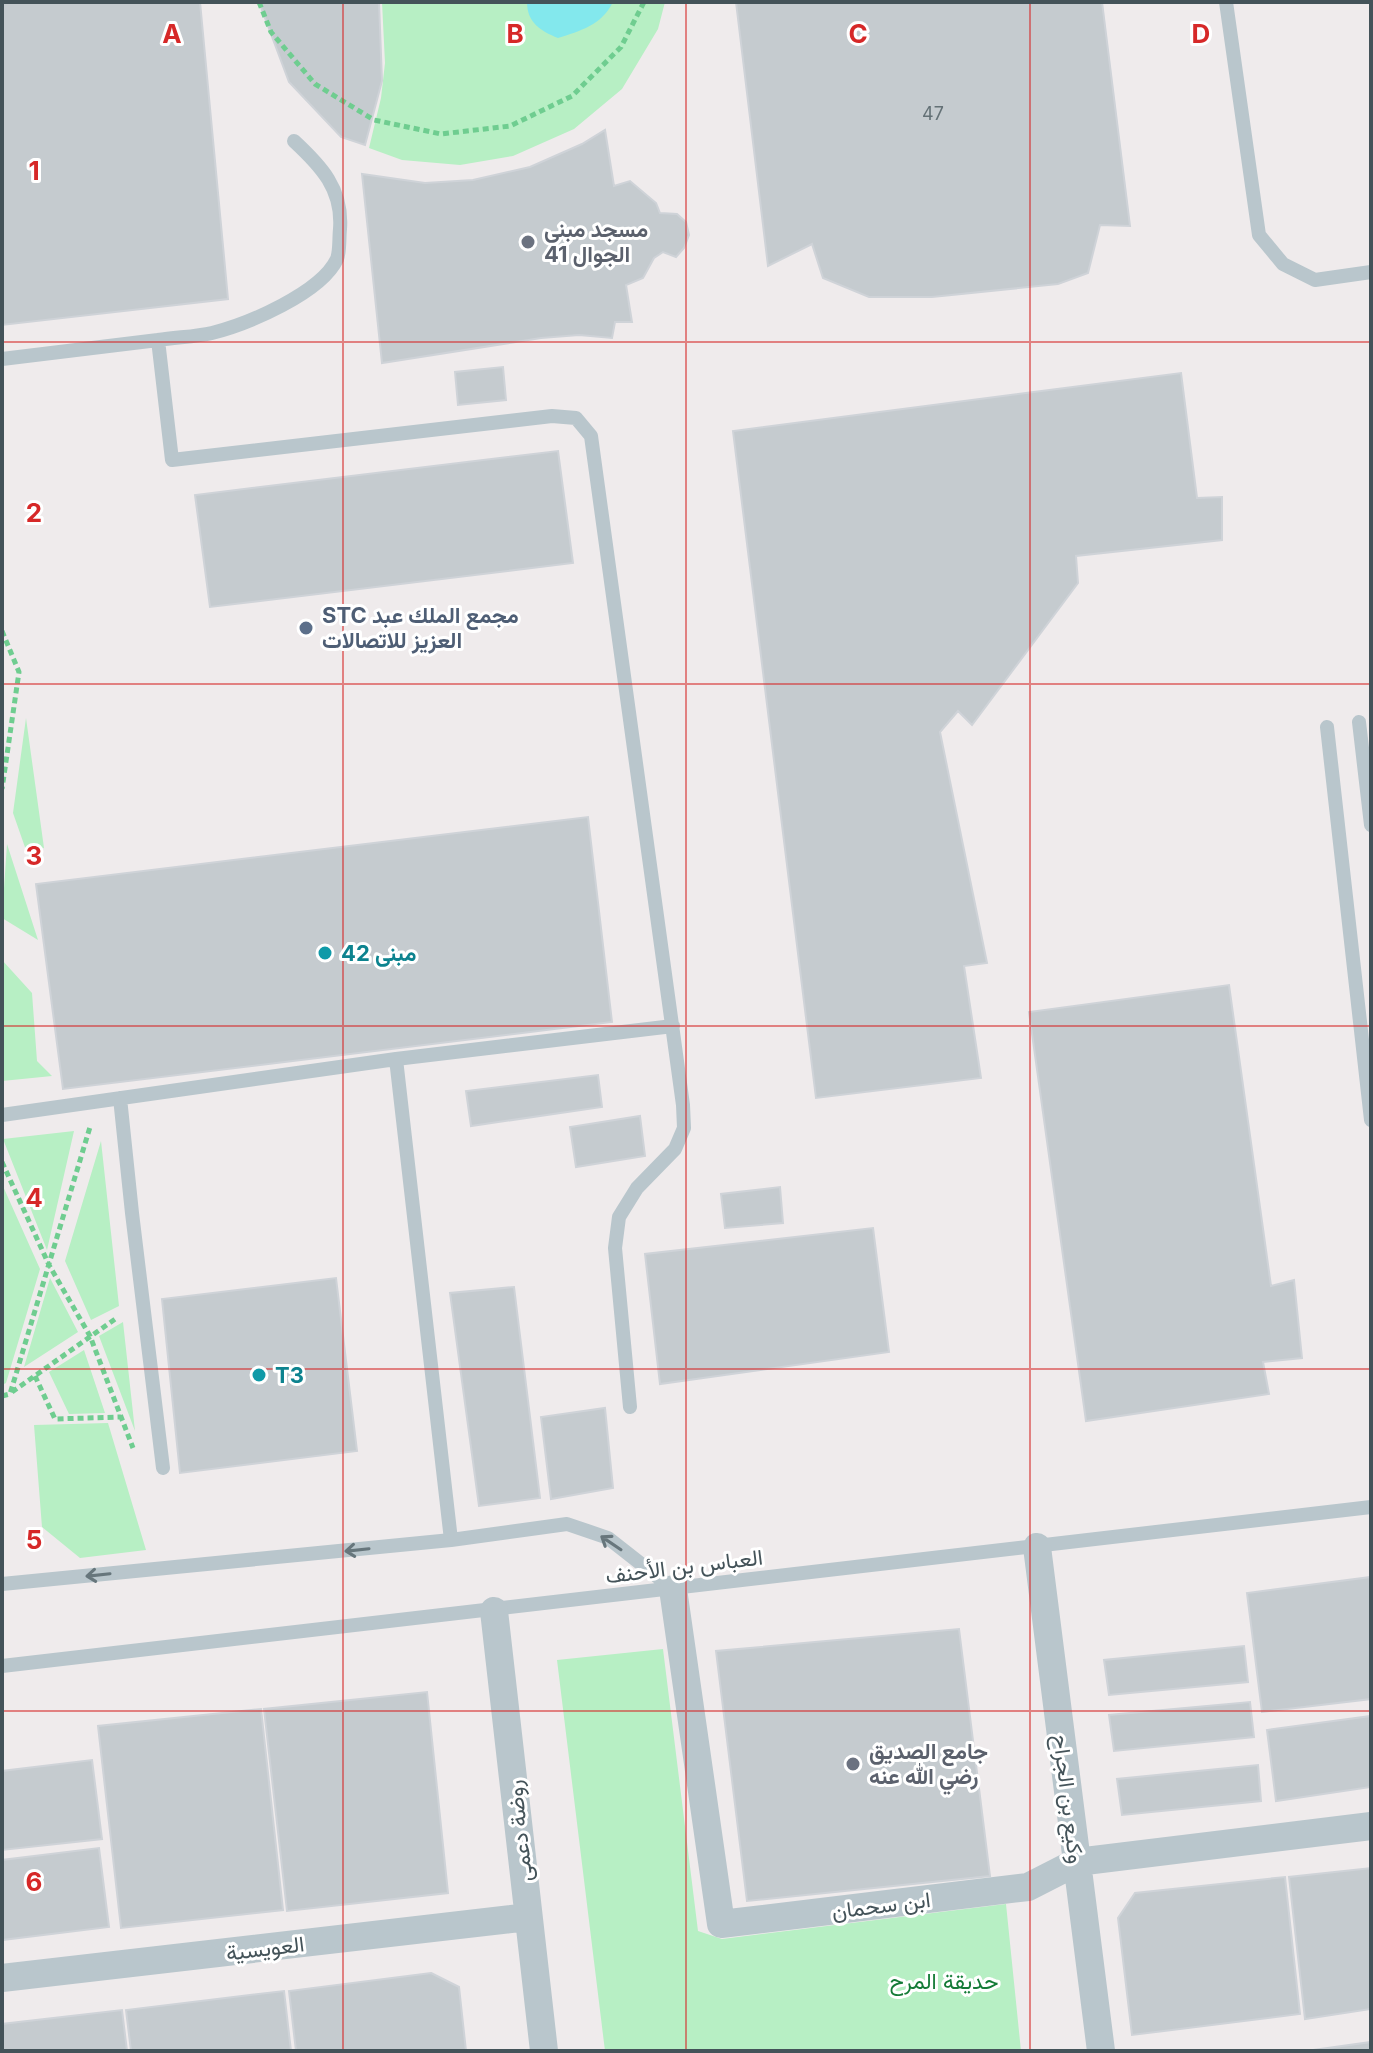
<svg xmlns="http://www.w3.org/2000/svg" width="1373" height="2053" font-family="Inter,Vazirmatn,sans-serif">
	<rect width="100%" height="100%" fill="#efebec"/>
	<path fill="#b7efc4" d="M382 2H665L658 29 622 89 574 129 513 156 460 165 402 160 369 148 381 98 385 63Z
		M26 718 44 848 27 853 13 813Z
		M7 844 38 940 2 918Z
		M2 960 32 993 37 1061 52 1076 2 1081Z
		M74 1131 47 1250 3 1139Z
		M101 1141 119 1306 91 1320 65 1261Z
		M2 1184 40 1269 6 1383 2 1385Z
		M50 1278 78 1332 24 1367Z
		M123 1322 135 1431 99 1336Z
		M84 1350 105 1413 69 1414 49 1372Z
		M108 1423 146 1550 80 1558 42 1527 34 1425Z
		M663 1649 698 1931 722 1939 1006 1904 1021 2051H605L557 1660Z"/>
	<path fill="#83e8ed" d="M527 2H613C602 25 580 31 558 38 541 31 527 23 527 2Z"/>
	<path fill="#c5cbcf" stroke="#cfd3d8" stroke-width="2" d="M2 2H200L228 299 2 325Z
		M259 2H379L382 81 365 145 341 137 289 82Z
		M736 2H1102L1130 226 1100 225 1088 273 1058 284 932 297H869L823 278 812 244 768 266Z
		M605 130 614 186 630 181 656 203 660 213 677 214 686 222 689 235 684 248 676 257 663 252 654 258 643 278 626 285 632 322H615L612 338 579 335 541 338 382 363 362 174 425 183 473 180 530 167 582 144Z
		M503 367 506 400 458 405 455 372Z
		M1181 373 1197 498 1222 497V540L1076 556 1078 583 972 725 958 711 940 732 987 963 964 966 981 1078 816 1098 733 431Z
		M558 451 573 563 210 607 195 495Z
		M588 817 612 1022 63 1089 36 884Z
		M1229 985 1271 1286 1294 1280 1302 1358 1263 1362 1269 1394 1086 1421 1029 1012Z
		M598 1075 602 1107 471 1126 466 1091Z
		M640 1116 645 1156 576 1167 570 1127Z
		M780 1187 783 1223 725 1228 721 1194Z
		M873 1228 889 1352 660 1384 645 1254Z
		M336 1278 357 1451 180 1473 162 1299Z
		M514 1287 540 1498 479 1506 450 1293Z
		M605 1408 613 1488 551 1499 541 1417Z
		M1371 1577V1699L1262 1712 1247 1593Z
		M959 1629 990 1876 747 1901 716 1651Z
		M1244 1646 1248 1682 1109 1695 1104 1660Z
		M427 1692 448 1893 287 1911 264 1709Z
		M1250 1702 1254 1737 1114 1751 1109 1715Z
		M261 1709 283 1910 121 1928 98 1726Z
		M1371 1716V1787L1276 1801 1267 1730Z
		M92 1760 102 1839 2 1850V1771Z
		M1258 1765 1261 1801 1122 1815 1117 1779Z
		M99 1848 109 1927 2 1940V1860Z
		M1371 1868V2009L1305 2019 1289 1877Z
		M1285 1877 1300 2014 1132 2035 1118 1918 1135 1893Z
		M431 1973 459 1987 466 2051H296L289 1991Z
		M284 1991 291 2051H131L126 2010Z
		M122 2010 127 2051H2V2024Z
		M1371 2042V2051H1306Z"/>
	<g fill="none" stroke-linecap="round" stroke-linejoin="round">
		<path stroke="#6fcd90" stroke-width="5" stroke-dasharray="6 4" stroke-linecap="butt" d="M259 2 271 32 315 84 374 120 441 134 510 126 572 96 621 47 644 2
			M2 631 19 672 2 789
			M2 1162 49 1265 90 1336 133 1448
			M35 1376 55 1419 121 1417
			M12 1392 118 1317
			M2 1396 10 1394 90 1127"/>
		<path stroke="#b9c6cc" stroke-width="14" d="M1226 2 1259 235 1283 264 1315 280 1371 272
			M158 340C176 337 195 337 212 333 248 324 321 293 337 259 340 251 339 238 340 229 343 189 321 166 294 141
			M2 359 158 340 172 460 552 416 576 418 591 436 683 1105 684 1128 675 1149 637 1188 619 1217 615 1248 630 1407
			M1359 722 1371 825
			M1327 727 1371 1120
			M396 1059 451 1540
			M120 1098 132 1213 163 1468
			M2 1115 396 1059 673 1026
			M2 1584 451 1540 567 1524 608 1538 673 1589
			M2 1666 1371 1507"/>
		<path stroke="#b9c6cc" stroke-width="28" d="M1037 1547 1101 2051
			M673 1589 721 1924 1028 1887 1077 1862 1371 1826
			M494 1611 544 2051
			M2 1978 528 1917"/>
	</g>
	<defs><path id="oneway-shaft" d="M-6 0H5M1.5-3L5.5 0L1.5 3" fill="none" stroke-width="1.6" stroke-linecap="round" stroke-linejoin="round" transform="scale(2)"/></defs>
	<g stroke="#67767c">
		<use href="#oneway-shaft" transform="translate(611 1543) rotate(-146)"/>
		<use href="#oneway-shaft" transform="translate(357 1550) rotate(174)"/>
		<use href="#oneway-shaft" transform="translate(98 1575) rotate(174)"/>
	</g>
	<path fill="none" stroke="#d62828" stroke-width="2" stroke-opacity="0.55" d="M343 2V2051M686 2V2051M1030 2V2051M2 342H1371M2 684H1371M2 1026H1371M2 1369H1371M2 1711H1371"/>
	<g fill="#6b7280" stroke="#fff" stroke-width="3">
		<circle cx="528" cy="242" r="8"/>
		<circle cx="853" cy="1764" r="8"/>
	</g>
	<circle fill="#5c6f8a" stroke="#fff" stroke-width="3" cx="306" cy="628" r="8"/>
	<g fill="#0f9aa8" stroke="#fff" stroke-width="3">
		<circle cx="325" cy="953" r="8"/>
		<circle cx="259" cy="1375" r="8"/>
	</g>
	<g text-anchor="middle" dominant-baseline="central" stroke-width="6" stroke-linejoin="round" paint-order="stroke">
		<g font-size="18" fill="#647176">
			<text x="933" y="113">47</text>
		</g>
		<g font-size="22" font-weight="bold" fill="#5b616d" stroke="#fff" text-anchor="start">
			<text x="544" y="229">مسجد مبنى<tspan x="544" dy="25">الجوال 41</tspan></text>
			<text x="869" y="1751">جامع الصديق<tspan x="869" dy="25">رضي الله عنه</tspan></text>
		</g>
		<g font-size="22" font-weight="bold" fill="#4e5e75" stroke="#fff" text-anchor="start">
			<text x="322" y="615">STC مجمع الملك عبد<tspan x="322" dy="25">العزيز للاتصالات</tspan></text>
		</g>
		<g font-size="22" font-weight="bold" fill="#0d838f" stroke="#fff" text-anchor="start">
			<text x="341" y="953">مبنى 42</text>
			<text x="275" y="1375">T3</text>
		</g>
		<g font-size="22" fill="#445359" stroke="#fff">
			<text transform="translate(684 1566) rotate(-7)">العباس بن الأحنف</text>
			<text transform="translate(1069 1799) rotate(83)">وكيع بن الجراح</text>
			<text transform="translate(519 1831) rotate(-96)">روضة دعمى</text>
			<text transform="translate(881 1905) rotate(-7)">ابن سحمان</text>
			<text transform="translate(265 1948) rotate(-7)">العويسية</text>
		</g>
		<g font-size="22" fill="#147b37" stroke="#fff">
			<text x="944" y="1981">حديقة المرح</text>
		</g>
	</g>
	<g font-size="26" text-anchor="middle" font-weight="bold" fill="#d62828" stroke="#fff" stroke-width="6" stroke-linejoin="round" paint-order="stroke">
		<text x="172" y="43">A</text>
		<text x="515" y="43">B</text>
		<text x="858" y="43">C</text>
		<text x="1201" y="43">D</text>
		<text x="34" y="180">1</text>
		<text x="34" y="522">2</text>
		<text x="34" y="865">3</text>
		<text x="34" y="1207">4</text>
		<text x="34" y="1549">5</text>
		<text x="34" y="1891">6</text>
	</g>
	<rect width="1373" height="2053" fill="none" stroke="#445359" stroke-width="8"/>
</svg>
